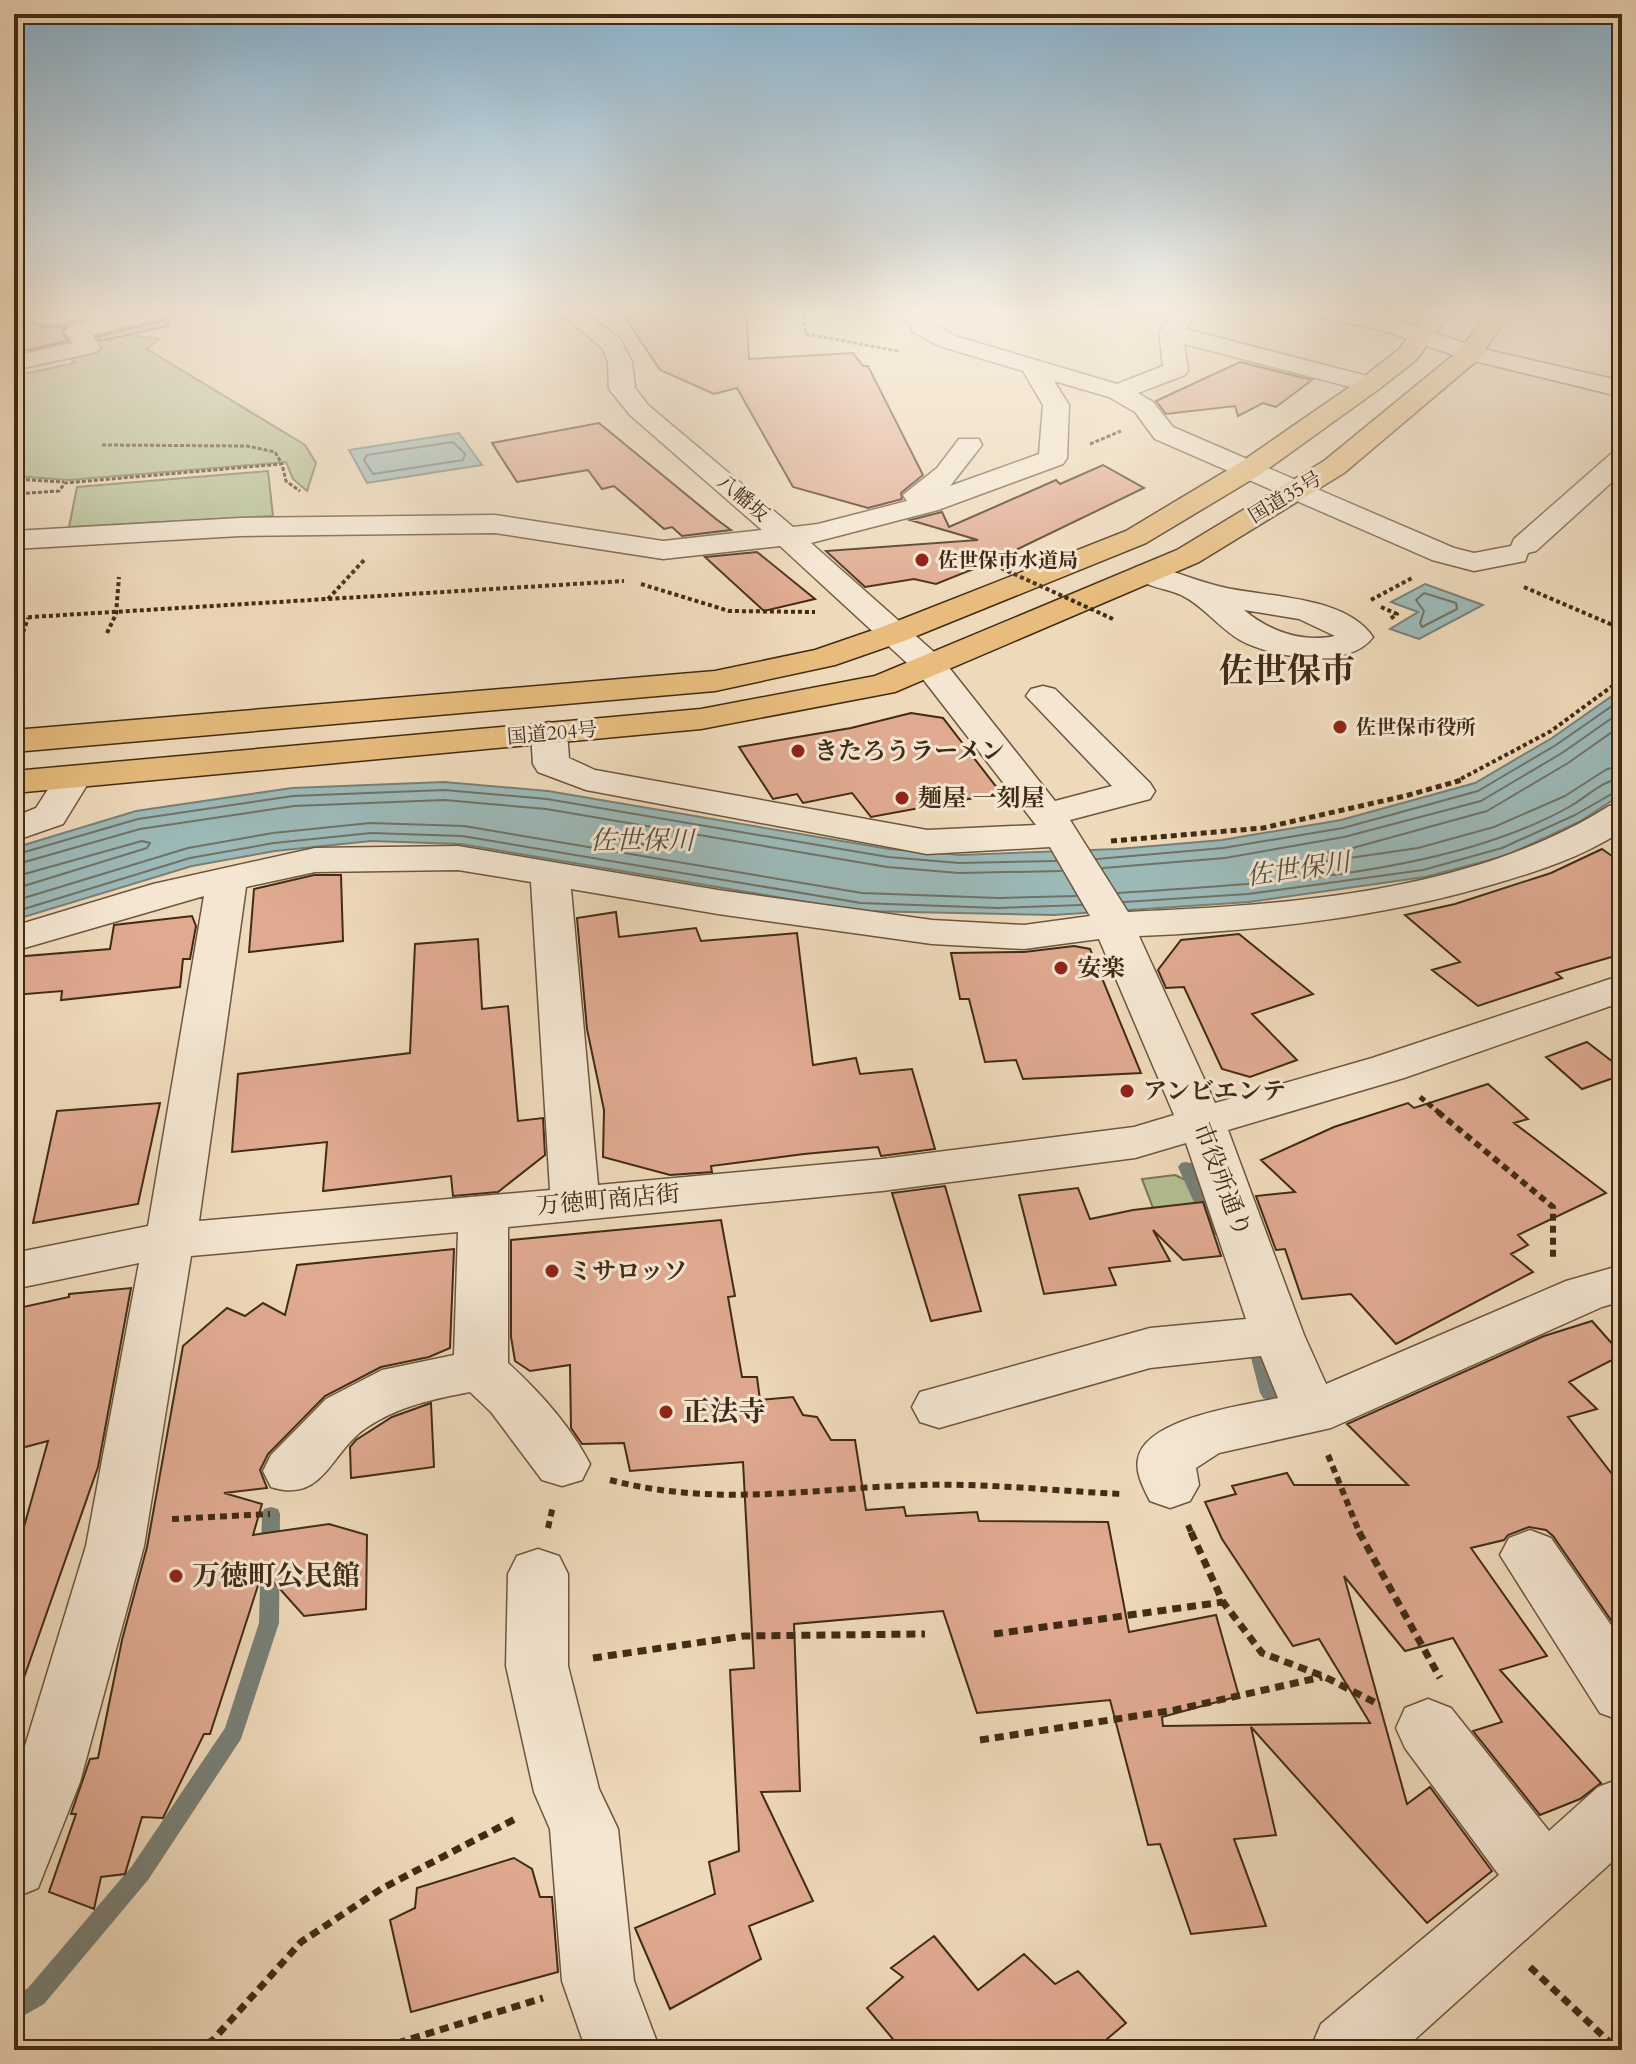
<svg xmlns="http://www.w3.org/2000/svg" width="1636" height="2064" font-family="Cardo,'Noto Serif JP',serif">
	<rect width="100%" height="100%" fill="#eed9ba"/>
	<filter id="stains"><feTurbulence type="fractalNoise" baseFrequency=".0025" numOctaves="4"/><feColorMatrix values="0 0 0 0 .2 0 0 0 0 .09 0 0 0 0 .02 0 0 0 .5 -.17"/></filter>
	<radialGradient id="worn" r=".72"><stop offset=".6" stop-color="#630" stop-opacity="0"/><stop offset="1" stop-color="#630" stop-opacity=".3"/></radialGradient>
	<path fill="#b3c094" stroke="#7a7654" stroke-width="2" d="M101 331 159 339 147 349 305 445 316 463 307 491 293 479 286 462 69 480 14 476V376L75 363 68 356 101 348 93 341Z
		M268 471 273 516 69 527 77 487Z
		M1175 1175 1194 1184 1202 1202 1153 1208 1142 1179Z"/>
	<path fill="#9cb9b8" stroke="#788077" stroke-width="2" d="M459 433 482 465 367 483 349 450Z
		M1425 584 1483 605 1419 639 1390 629 1418 612 1391 602Z
		M1622 689V794L1579 822 1505 856 1425 877 1249 902 1054 915 860 911 461 844 371 841 275 851 192 866 14 920V848L136 811 292 788 444 782 548 791 889 849 960 855 1118 849 1222 840 1341 820 1475 783 1552 738Z"/>
	<g fill="none" stroke-linecap="round" stroke-linejoin="round">
		<path stroke="#6f7266" stroke-width="2" d="M453 442 465 454 463 460 373 474 364 460 367 455Z
			M1424 593 1456 603 1457 609 1422 627 1420 623 1424 611 1416 600Z
			M1622 725 1568 763 1487 811 1349 849 1314 855 1311 860 1315 863 1418 848 1494 827 1565 796 1607 769 1622 766
			M622 833 665 840 668 845 663 848 620 840 617 835Z
			M14 855 138 819 293 796 444 790 547 799 888 857 959 863 1056 861
			M1097 859 1223 848 1343 828 1478 791 1556 745 1622 699
			M14 865 140 829 294 806 444 800 546 809 887 867 959 873 1061 871
			M1103 868 1225 858 1344 837 1481 801 1562 753 1622 711
			M14 877 142 841 150 843 147 848 14 889
			M1118 893C1237 885 1359 880 1474 846 1507 836 1539 824 1569 807 1587 797 1601 781 1622 778
			M14 901 188 848 273 833 370 823 464 826 862 893 998 898 1076 896
			M1124 902 1248 894 1423 870 1502 848 1575 815 1622 788
			M14 912 190 858 274 843 371 833 462 836 861 903 998 908 1082 905"/>
		<path fill="#788077" fill-rule="evenodd" d="M1186 1162 1191 1163 1194 1167 1223 1231 1221 1235H1209L1207 1231 1178 1167 1181 1163Z
			M1256 1340 1262 1342 1264 1346 1278 1393 1275 1398 1269 1400 1263 1398 1260 1393 1248 1346 1250 1342Z
			M271 1507 278 1509 280 1514 279 1623 241 1739 148 1880 44 2004 14 2021V1996L28 1988 132 1866 225 1728 259 1623 262 1514 264 1509Z"/>
	</g>
	<path fill="#e0aa91" stroke="#422b15" stroke-width="2" d="M14 310H20L27 320 43 327 66 326 62 332 68 341 14 353Z
		M620 310H746L749 359 853 353 863 366H868L923 475 901 493 902 499 868 508 793 487 737 388 714 394 660 370Z
		M168 319V326L100 341 97 337Z
		M1240 362 1312 380 1276 407 1263 403 1238 416 1235 406 1166 414 1156 401Z
		M599 423 716 519 731 530 682 536 672 527 664 529 614 486 602 489 588 470 517 482 492 443Z
		M1103 465 1144 488 991 562 936 584 914 579 865 587 826 551 978 540 910 520 942 512 949 527 1056 480 1060 484Z
		M757 552 767 560 815 599 764 611 705 557Z
		M911 713 943 718 1001 793 871 817 852 793 803 803 797 794 773 799 739 747 851 728Z
		M1602 849 1622 863V954L1556 973 1562 978 1478 1006 1432 970 1460 962 1405 915 1455 904 1551 873Z
		M314 875H341L343 941 249 952 254 889Z
		M616 912 619 937 696 928 701 941 797 933 813 1065 856 1058 860 1074 912 1069 935 1149 881 1156 878 1147 804 1154 711 1166 712 1172 670 1175 603 1157 604 1110 587 1029 577 918Z
		M192 916 196 926 190 959H183L180 987 61 1000 62 991 14 995V957L110 949 114 925Z
		M1239 934 1313 994 1252 1014 1297 1060 1250 1077 1222 1069 1184 987 1166 988 1158 970 1181 940Z
		M478 939 482 1009 508 1006 518 1121 543 1118 545 1155 498 1192 453 1196 451 1176 323 1191 327 1142 232 1152 238 1074 410 1053 415 944Z
		M1074 946 1090 949 1141 1073 1023 1079 1016 1060 985 1062 969 999H960L951 953 1024 952Z
		M1587 1042 1622 1069V1075L1582 1089 1546 1057Z
		M1488 1084 1528 1119 1514 1123 1606 1193 1518 1235 1528 1245 1511 1254 1533 1272 1396 1344 1351 1294 1302 1299 1285 1249 1276 1250 1256 1196 1295 1192 1261 1160 1334 1127 1408 1103 1414 1108Z
		M160 1103 138 1204 33 1223 57 1111Z
		M945 1186 981 1311 931 1321 892 1193Z
		M1078 1188 1090 1219 1133 1210 1203 1202 1221 1256 1183 1260 1153 1230 1170 1261 1109 1268 1116 1285 1044 1294 1019 1195Z
		M721 1220 735 1296 728 1297 742 1377H757L760 1400 793 1397 803 1415 817 1417 831 1440H855L866 1510 904 1507 906 1516 977 1512 979 1521 1108 1522 1129 1632 1216 1615 1239 1696 1162 1717 1163 1726 1370 1723 1319 1639 1293 1646 1222 1539 1205 1502 1236 1494 1232 1486 1287 1473 1294 1485H1408L1347 1424 1544 1336 1592 1321 1622 1355 1569 1382 1597 1409 1568 1417 1622 1487V1636L1553 1536 1546 1530 1529 1527 1508 1535 1504 1540 1471 1548 1547 1656 1500 1670 1601 1783 1580 1799 1540 1815 1473 1731 1502 1722 1453 1638 1405 1651 1344 1576 1407 1804 1430 1787 1492 1871 1427 1923 1251 1727 1276 1835 1234 1839 1266 1926 1191 1934 1160 1844 1148 1845 1110 1700 977 1713 943 1611 794 1624 800 1791 761 1792 813 1901 749 1926 761 1959 670 2009 635 1928 715 1894 709 1862 739 1851 730 1670 754 1668 743 1462 630 1471 624 1443 582 1444 571 1428 570 1365 530 1371 515 1361 511 1337V1240Z
		M454 1249 450 1348 429 1357 381 1367 325 1396 268 1454 260 1470 267 1488 224 1493 262 1504 253 1535 329 1524 367 1535 366 1609 304 1616 263 1570 210 1734H204L163 1818 142 1817 125 1874 101 1877 94 1909 49 1892 76 1814H71L90 1759 98 1758 122 1640 147 1547 183 1346 227 1308 245 1316 263 1303 285 1315 297 1265Z
		M131 1288 98 1467 20 1689 14 1688V1534H22L48 1441 14 1450V1309L69 1297V1294Z
		M431 1403 434 1467 351 1478 350 1447 356 1440 392 1417Z
		M514 1858 532 1869 540 1897H552L558 1972 411 2012 390 1920 415 1908 417 1888Z
		M934 1936 978 1990 1024 1954 1055 1984 1078 1971 1126 2023 1094 2050H902L867 2008 903 1977 891 1968Z"/>
	<g fill="none" stroke-linecap="round" stroke-linejoin="round">
		<g stroke="#6d563e" stroke-width="3">
			<path id="minor" d="M23 310H105L113 316 139 310H176L173 315 92 335 100 347 97 352 14 370V356L73 343 65 332 69 327 91 321 85 318C63 323 38 333 23 310Z
				M556 310H581L620 339 632 362 635 388 648 405 793 527 818 524 907 501 903 495 937 468 959 439H979L982 445 950 486 1039 454 1043 405 1023 371 939 346 913 332 905 310H927L932 323 955 336 1117 384 1163 366 1159 333 1175 310H1197L1185 329 1379 379 1383 384 1379 389 1370 392 1184 344 1188 370 1185 375 1138 393 1153 402 1173 427 1454 548 1474 553 1511 546 1514 539 1612 453 1622 451V473L1536 551 1528 553 1525 561 1474 571 1432 560 1155 439 1135 412 1109 397 1054 381 1069 405 1067 458 1063 464 938 510 811 543 943 660 1055 801 1112 786 1026 696 1031 689 1043 686 1055 689 1150 783 1155 791 1150 799 1070 820 1128 912C1287 905 1472 893 1609 806L1622 803V831C1582 857 1539 871 1494 884 1379 918 1259 931 1139 936L1215 1103 1372 1058 1622 975V1002L1404 1078 1228 1130 1304 1335 1326 1384 1566 1281 1622 1265V1301L1602 1307 1331 1428 1219 1453 1196 1468 1199 1485 1190 1501 1170 1508 1150 1501C1144 1489 1135 1473 1138 1459 1145 1418 1245 1405 1278 1398L1261 1356 1150 1368 939 1428 920 1422 912 1407 920 1392 1150 1328 1246 1319 1186 1143 1135 1158 882 1191 508 1227V1363C539 1391 571 1427 590 1464L582 1480 562 1486 542 1480 491 1412 470 1392C433 1399 399 1406 366 1428 330 1452 324 1504 271 1487L263 1471 271 1455 326 1399 382 1370 454 1355 458 1232 191 1256 144 1546 80 1782 38 1888 14 1898V1782L86 1546 139 1263 14 1289V1253L148 1226 204 896 14 951V926L153 884 315 848 458 846 718 890 932 920 1024 925 1090 916 1050 847 927 854 586 790 538 772 533 764 531 733 537 726 549 722 561 726 567 733 569 758 595 770 927 830 1036 825 919 674 780 546 663 559 495 533 240 536 14 549V531L240 518 495 515 663 541 762 530 630 415 609 389 608 362 602 348ZM458 870 531 882 550 1190 199 1221 246 887 315 872ZM571 889 718 914 932 944 1024 949 1099 939 1174 1115 1134 1127 882 1159 598 1185Z
				M1310 310H1352L1391 318 1479 348 1622 381V397L1462 358 1385 331 1313 315Z
				M1147 564C1171 570 1194 580 1218 586 1263 598 1344 594 1373 637 1350 670 1272 658 1240 640 1219 628 1204 606 1181 595 1166 588 1142 587 1132 573L1136 567ZM1244 610 1299 619 1335 636C1302 643 1269 631 1244 610Z
				M74 766 87 769 92 777 63 824 14 841V817L36 808 61 769Z
				M1530 1530 1551 1538 1622 1641V1721L1600 1713 1500 1555 1509 1538Z
				M538 1549 559 1556 568 1574V1666L599 1789 618 1829 634 1981 660 2050H586L562 1981 550 1829 534 1792 506 1666 508 1574 517 1556Z
				M1428 1699 1451 1708 1549 1831 1598 1787 1622 1778V1853L1403 2050H1310L1321 2024 1499 1875 1405 1748 1396 1728 1405 1708Z"/>
		</g>
		<g stroke="#422b15" stroke-width="3">
			<path id="highway" d="M1430 310H1453L1416 360 1379 389 1261 474 1146 543 904 641 835 665 715 691 14 752V730L715 671 815 650 882 627 1126 531 1241 462 1361 379 1398 350Z
				M1489 310H1511L1480 358 1344 473 1199 562 895 692 701 729 14 793V771L701 709 875 676 1177 550 1324 461 1462 348Z"/>
		</g>
		<path stroke="#422b15" stroke-width="3" stroke-dasharray="4 2" stroke-linecap="butt" d="M802 310 806 334 898 351
			M1090 444 1121 431
			M102 445 247 446 275 452 282 464
			M14 479 64 482
			M14 494 59 491 65 483 282 464 286 481 300 491"/>
		<path stroke="#422b15" stroke-width="4" stroke-dasharray="4 3" stroke-linecap="butt" d="M641 584 729 611 815 612
			M1524 587 1622 629
			M328 599 365 559
			M1371 600 1412 578
			M1381 607 1397 614 1390 619
			M14 618 624 581
			M107 633 116 614 119 577
			M14 659 28 618
			M1455 782 1551 731 1622 679"/>
		<path stroke="#422b15" stroke-width="5" stroke-dasharray="6 4" stroke-linecap="butt" d="M1111 841 1263 828 1405 796 1462 780
			M1420 1097 1441 1114"/>
		<path stroke="#422b15" stroke-width="6" stroke-dasharray="7 5" stroke-linecap="butt" d="M1438 1112 1553 1207V1260
			M1328 1455 1360 1534
			M610 1480C718 1508 812 1488 920 1485 987 1483 1055 1491 1122 1494
			M172 1519 270 1514
			M1188 1525 1192 1534
			M548 1528 553 1506"/>
		<path stroke="#422b15" stroke-width="7" stroke-dasharray="9 6" stroke-linecap="butt" d="M1191 1532 1223 1602 1262 1653 1323 1676 1380 1705
			M1359 1532 1440 1678
			M994 1634 1223 1602
			M593 1658 744 1636 925 1634
			M980 1740 1175 1710 1322 1677
			M1530 1967 1618 2050
			M194 2050 213 2040 301 1942 381 1889 517 1818
			M384 2050 388 2046 543 1998"/>
		<use href="#minor" fill="#f4e6d2" fill-rule="evenodd"/>
		<use href="#highway" fill="#e7bc7d" fill-rule="evenodd"/>
		<path stroke="#422b15" stroke-width="4" stroke-dasharray="4 3" stroke-linecap="butt" d="M1001 568 1113 619"/>
	</g>
	<linearGradient id="sky" x2="0" y2="1"><stop stop-color="#89b6d5"/><stop offset="0.52" stop-color="#f7eee0"/><stop offset="1" stop-color="#f7eee0" stop-opacity="0"/></linearGradient>
	<rect width="1636" height="599" fill="url(#sky)"/>
	<g fill="#8f2418" stroke="#f4e6d2" stroke-width="3">
		<circle cx="922" cy="560" r="8"/>
		<circle cx="1340" cy="727" r="8"/>
		<circle cx="798" cy="751" r="8"/>
		<circle cx="902" cy="798" r="8"/>
		<circle cx="1061" cy="968" r="8"/>
		<circle cx="1127" cy="1091" r="8"/>
		<circle cx="552" cy="1271" r="8"/>
		<circle cx="666" cy="1412" r="8"/>
		<circle cx="176" cy="1576" r="8"/>
	</g>
	<g text-anchor="middle" dominant-baseline="central" stroke-width="6" stroke-linejoin="round" paint-order="stroke">
		<g font-size="20" fill="#422b15" stroke="#f4e6d2">
			<text transform="translate(1285 497) rotate(-31)">国道35号</text>
			<text transform="translate(743 498) rotate(40)">八幡坂</text>
			<text transform="translate(552 733) rotate(-5)">国道204号</text>
		</g>
		<g font-size="20" font-weight="bold" fill="#422b15" stroke="#f4e6d2" text-anchor="start">
			<text x="938" y="560">佐世保市水道局</text>
			<text x="1356" y="727">佐世保市役所</text>
		</g>
		<g font-size="24" font-weight="bold" fill="#422b15" stroke="#f4e6d2" text-anchor="start">
			<text x="814" y="751">きたろうラーメン</text>
			<text x="918" y="798">麺屋 一刻屋</text>
			<text x="1077" y="968">安楽</text>
			<text x="1143" y="1091">アンビエンテ</text>
			<text x="568" y="1271">ミサロッソ</text>
		</g>
		<g font-size="24" fill="#422b15" stroke="#f4e6d2">
			<text transform="translate(1222 1180) rotate(69)">市役所通り</text>
			<text transform="translate(608 1200) rotate(-5)">万徳町商店街</text>
		</g>
		<g font-size="26" font-style="italic" fill="#584e3e" stroke="#f4e6d2">
			<text x="642" y="840">佐世保川</text>
			<text transform="translate(1298 869) rotate(-8)">佐世保川</text>
		</g>
		<g font-size="28" font-weight="bold" fill="#422b15" stroke="#f4e6d2" text-anchor="start">
			<text x="682" y="1412">正法寺</text>
			<text x="192" y="1576">万徳町公民館</text>
		</g>
		<g font-size="34" font-weight="bold" fill="#422b15" stroke="#f4e6d2">
			<text x="1287" y="671">佐世保市</text>
		</g>
	</g>
	<rect width="1636" height="2064" fill="none" stroke="#eed9ba" stroke-width="48"/>
	<rect x="16" y="16" width="1604" height="2032" fill="none" stroke="#422b15" stroke-width="4"/>
	<rect x="24" y="24" width="1588" height="2016" fill="none" stroke="#422b15" stroke-width="2"/>
	<rect width="100%" height="100%" filter="url(#stains)"/>
	<rect width="100%" height="100%" fill="url(#worn)"/>
</svg>
